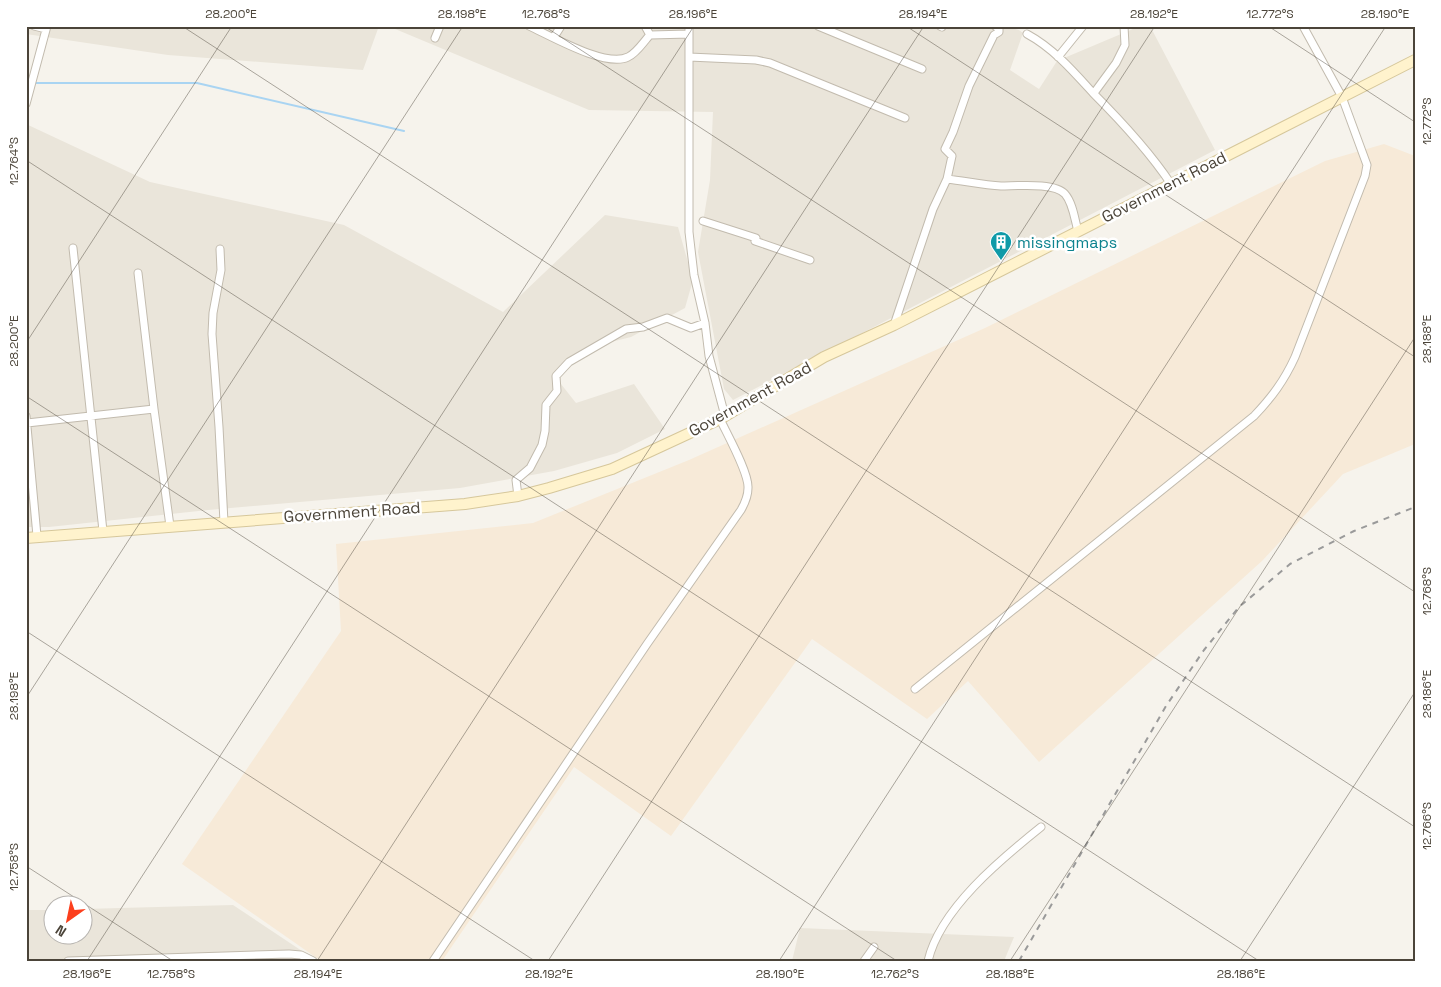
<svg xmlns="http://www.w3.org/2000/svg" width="1441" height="987" font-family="'Space Grotesk',sans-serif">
	<rect width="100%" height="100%" fill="#f6f3ec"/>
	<path fill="#eae5da" d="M26 26H379L363 70 168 55 26 34Z
		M388 26H1004L1019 30 1023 33 1010 70 1039 89 1057 61 1140 26H1150L1215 150 733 400 724 389 698 252 710 180 713 112 589 110Z
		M26 124 150 182 344 225 503 312 605 215 678 227 693 280 685 308 631 337 591 347 557 379 576 403 634 384 665 429 617 453 554 471 460 488 208 510 49 527H26Z
		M233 905 317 961H26V910H52V934H82L83 909Z
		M800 928 1014 937 1004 961H792Z"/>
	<path fill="#f7ead8" d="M1384 144 1415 156V444L1343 474 1262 561 1039 762 968 681 927 719 812 639 671 836 574 767 442 961H321L182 864 341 631 336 544 533 523 689 460 985 328 1325 161Z"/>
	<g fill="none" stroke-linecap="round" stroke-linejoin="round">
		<path stroke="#a9d4f2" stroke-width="2" d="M35 83H197L404 131"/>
		<g stroke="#c2bbae" stroke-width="9">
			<path id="street" d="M34 26 46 29
				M529 26C551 36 606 68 628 57 637 53 644 41 650 35L689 34
				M645 26 650 35
				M689 26V232L694 275 705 323 709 356 725 416
				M818 26 922 69
				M940 26 942 27
				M1027 34C1053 48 1073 71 1093 93 1121 121 1149 151 1171 184
				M554 37 561 26
				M435 38 440 26
				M689 57 756 60 770 63 905 118
				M1058 57 1083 26
				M1094 93 1116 63 1125 45 1124 26
				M26 104 47 26
				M947 179C965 181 983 185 1001 186 1016 186 1055 182 1065 194 1073 203 1075 221 1078 231
				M703 221 756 238
				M755 241 810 260
				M73 248 103 531
				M220 249 221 270 213 313 212 334 219 427 224 522
				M138 273 154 409 170 526
				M894 325 933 209 947 179 952 156 945 149 953 132 969 86 994 35 999 32V29L995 26
				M26 416 37 536
				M27 423 154 409
				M518 496 516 480 530 468 542 445 545 431 546 405 557 391 556 376 569 362 626 329 643 327 667 318 691 328 705 323
				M915 689 1254 416C1272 397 1284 381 1295 357L1365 176 1367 165 1342 97 1303 26
				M68 961 289 954 301 955 313 961
				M433 961 647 644 741 510C745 503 748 496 748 488 749 473 727 434 720 419
				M864 961 874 947
				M928 961C940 909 1001 859 1041 827"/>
		</g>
		<g stroke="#d6c79b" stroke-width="12">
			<path id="secondary" d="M26 538 465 504 518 496 549 488 612 469 720 419 824 357 894 325 1415 60"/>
		</g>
		<use href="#street" stroke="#fff" stroke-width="7"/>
		<use href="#secondary" stroke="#fff3cd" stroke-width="10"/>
		<path stroke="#9a9a9a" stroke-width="2" stroke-dasharray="6 6" stroke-linecap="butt" d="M1019 961 1166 706 1204 650 1239 607 1290 564 1354 531 1415 507"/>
	</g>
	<path fill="none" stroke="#4b4439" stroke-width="1" stroke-opacity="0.45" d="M182 26 1415 827M544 26 1415 592M906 26 1415 357M1268 26 1415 122M26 160 1259 961M26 343 232 26M26 396 897 961M26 631 535 961M26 698 463 26M26 866 173 961M87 961 694 26M317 961 924 26M548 961 1155 26M779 961 1386 26M1010 961 1415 337M1240 961 1415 692"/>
	<defs>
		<g id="building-pin" transform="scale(1.125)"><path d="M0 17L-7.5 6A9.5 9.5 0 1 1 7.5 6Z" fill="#0f9aa8" stroke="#fff"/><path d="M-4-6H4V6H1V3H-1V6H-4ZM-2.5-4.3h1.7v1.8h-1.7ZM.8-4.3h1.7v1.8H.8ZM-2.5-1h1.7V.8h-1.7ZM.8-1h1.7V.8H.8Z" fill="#fff"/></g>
	</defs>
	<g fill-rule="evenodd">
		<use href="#building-pin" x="1001" y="242"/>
	</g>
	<g text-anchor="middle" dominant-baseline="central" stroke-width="5" stroke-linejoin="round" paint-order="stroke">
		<g font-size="16" fill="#4b4439" stroke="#fff">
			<text transform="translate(1164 187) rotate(-27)">Government Road</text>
			<text transform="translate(750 399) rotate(-29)">Government Road</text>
			<text transform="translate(352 512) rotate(-4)">Government Road</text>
		</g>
		<g font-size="16" fill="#0d838f" stroke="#fff" text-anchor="start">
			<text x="1017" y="242">missingmaps</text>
		</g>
	</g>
	<rect width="1441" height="987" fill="none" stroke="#ffffff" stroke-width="55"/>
	<g transform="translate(68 920) rotate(213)"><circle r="24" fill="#ffffff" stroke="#b7b4b0"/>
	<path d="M0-4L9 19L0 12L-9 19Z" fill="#fc3f1d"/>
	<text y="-8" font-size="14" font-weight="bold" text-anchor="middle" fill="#4b4439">N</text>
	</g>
	<rect x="28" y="28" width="1386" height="932" fill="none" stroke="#4b4439" stroke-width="2"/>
	<g font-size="12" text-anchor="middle" fill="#4b4439">
		<text x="231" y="18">28.200°E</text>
		<text x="462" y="18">28.198°E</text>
		<text x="546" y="18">12.768°S</text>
		<text x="693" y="18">28.196°E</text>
		<text x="923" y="18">28.194°E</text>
		<text x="1154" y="18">28.192°E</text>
		<text x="1270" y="18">12.772°S</text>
		<text x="1385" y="18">28.190°E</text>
		<text transform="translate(1427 121) rotate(-90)" y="4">12.772°S</text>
		<text transform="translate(14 161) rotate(-90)" y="4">12.764°S</text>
		<text transform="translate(1427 339) rotate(-90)" y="4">28.188°E</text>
		<text transform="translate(14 341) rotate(-90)" y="4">28.200°E</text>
		<text transform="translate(1427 591) rotate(-90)" y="4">12.768°S</text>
		<text transform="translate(1427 694) rotate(-90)" y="4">28.186°E</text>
		<text transform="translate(14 696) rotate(-90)" y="4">28.198°E</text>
		<text transform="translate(1427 826) rotate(-90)" y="4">12.766°S</text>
		<text transform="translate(14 867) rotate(-90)" y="4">12.758°S</text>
		<text x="87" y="978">28.196°E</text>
		<text x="171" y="978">12.758°S</text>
		<text x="318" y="978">28.194°E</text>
		<text x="549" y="978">28.192°E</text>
		<text x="780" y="978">28.190°E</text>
		<text x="895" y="978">12.762°S</text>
		<text x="1010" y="978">28.188°E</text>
		<text x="1241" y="978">28.186°E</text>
	</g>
</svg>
